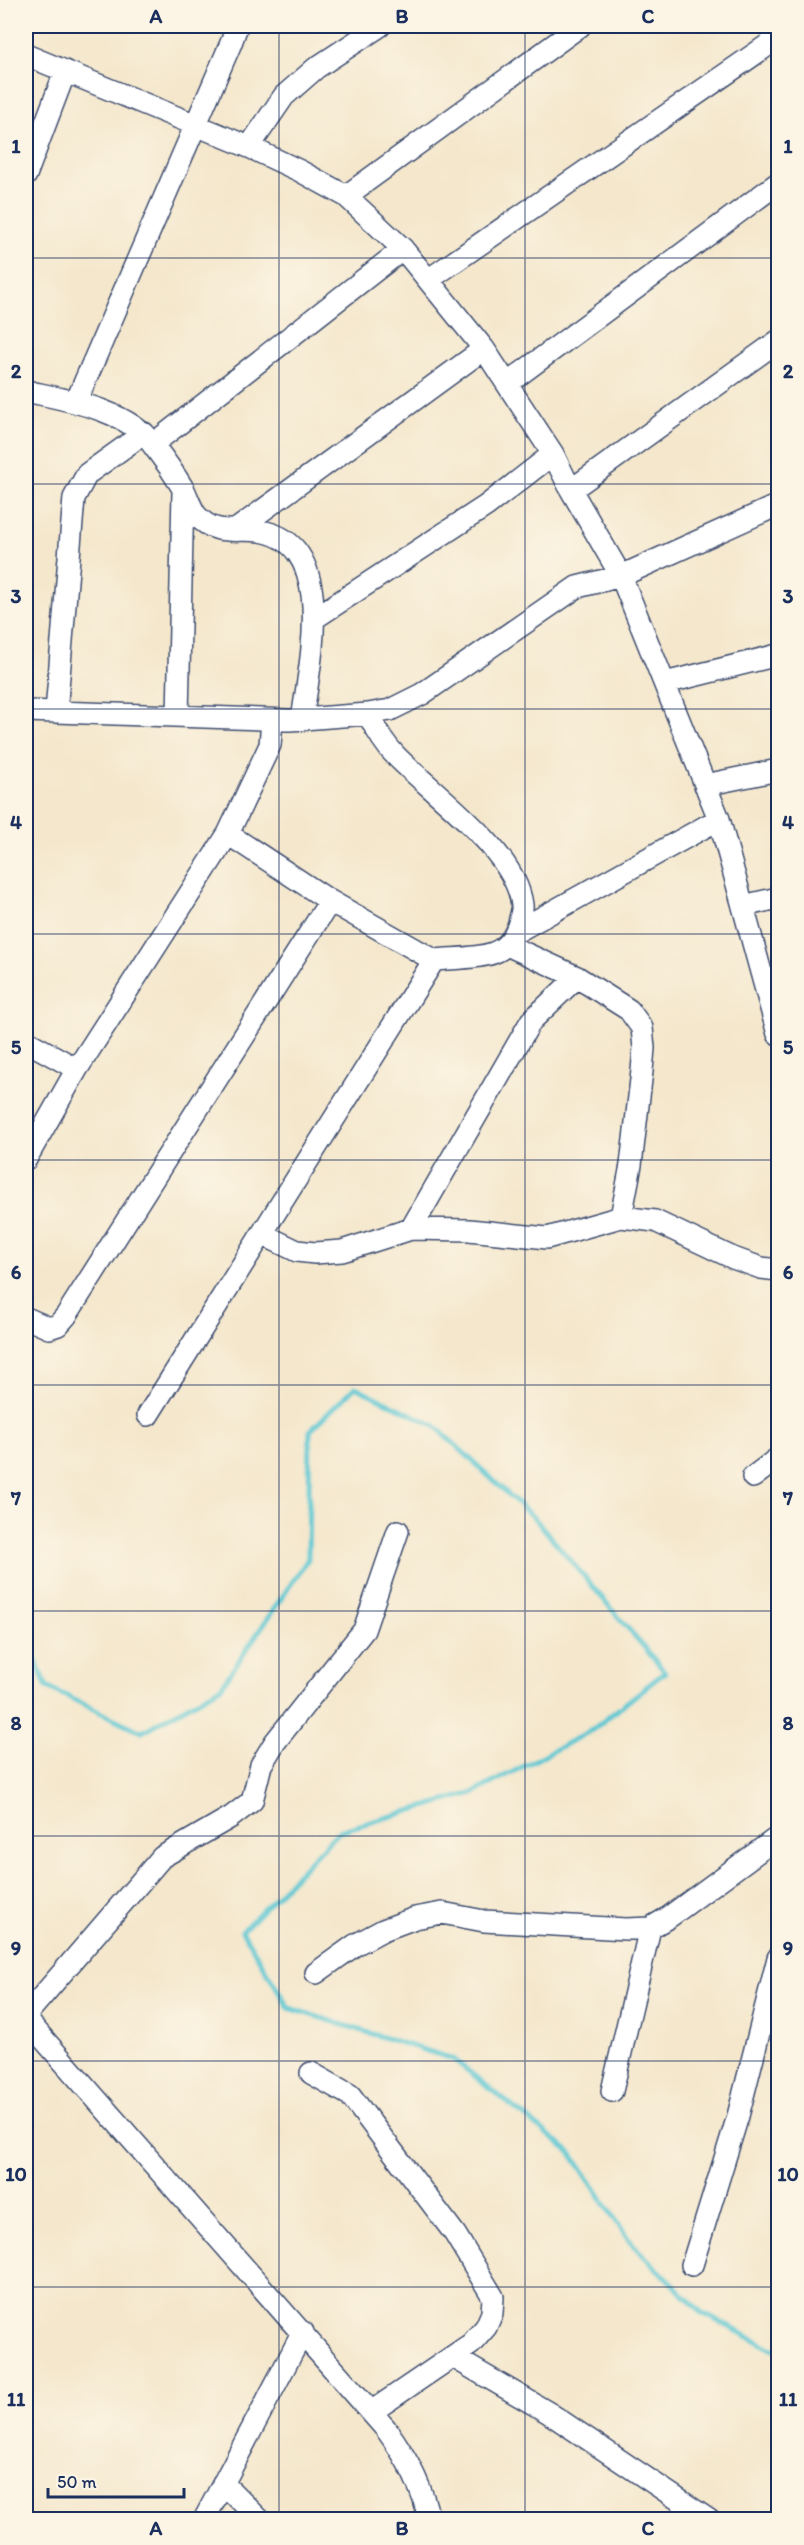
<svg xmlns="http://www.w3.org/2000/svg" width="804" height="2545" font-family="Itim,sans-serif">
	<rect width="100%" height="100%" fill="#fcf5e5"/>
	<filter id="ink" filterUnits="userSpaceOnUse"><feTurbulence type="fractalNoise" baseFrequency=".0167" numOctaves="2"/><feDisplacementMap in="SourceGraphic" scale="12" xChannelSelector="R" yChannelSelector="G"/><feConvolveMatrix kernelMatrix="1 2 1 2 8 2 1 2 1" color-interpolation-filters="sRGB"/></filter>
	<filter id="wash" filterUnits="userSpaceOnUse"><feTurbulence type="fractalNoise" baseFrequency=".008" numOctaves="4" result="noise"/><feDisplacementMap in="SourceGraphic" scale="24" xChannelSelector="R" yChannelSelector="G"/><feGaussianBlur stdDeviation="1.35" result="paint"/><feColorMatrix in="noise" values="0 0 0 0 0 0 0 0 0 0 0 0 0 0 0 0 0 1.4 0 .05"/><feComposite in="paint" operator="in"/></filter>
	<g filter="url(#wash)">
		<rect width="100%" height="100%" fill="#f4e7cc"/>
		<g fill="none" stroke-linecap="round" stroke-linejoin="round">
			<path stroke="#5bc7d3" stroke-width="5" d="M26 1639 47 1687 142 1732 221 1687 308 1559 310 1431 355 1387 434 1425 538 1522 665 1672 592 1730 473 1793 339 1831 242 1931 289 2008 453 2059 571 2153 631 2243 702 2313 778 2352"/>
		</g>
	</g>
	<g filter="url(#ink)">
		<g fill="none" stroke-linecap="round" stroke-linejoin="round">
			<g stroke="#3c4b6e" stroke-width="24">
				<path id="street" d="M26 55 249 147 300 171 346 196 403 249 484 349 553 454 571 490 621 576 719 819 778 1034
					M249 147 284 96 316 68 380 26
					M26 175 65 72
					M346 196 580 26
					M428 280 778 38
					M508 383 778 183
					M26 391C66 400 127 409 153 445 164 459 175 475 184 490 188 498 191 508 196 515 216 537 235 528 260 531 339 543 309 667 302 720
					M76 402 231 43 237 26
					M153 444 403 249
					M571 490 778 341
					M237 529 484 349
					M315 618 486 506 553 454
					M665 683 778 655
					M26 711 290 720 368 714 390 710 422 694 577 587 621 576 778 505
					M56 712 74 498 87 474 144 433
					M178 716 183 492
					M705 785 778 770
					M228 834 330 901 434 960
					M743 906 778 898
					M516 932 719 819
					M507 945 577 977 629 1010 642 1028 644 1048 642 1071 631 1165 621 1217
					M26 1041 77 1069
					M26 1159 77 1069 228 834 270 745 272 720
					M411 1229 531 1021 577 977
					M262 1234 297 1251 315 1253 342 1251 411 1229 469 1230 547 1238 621 1217 655 1221 733 1258 761 1268 778 1270
					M26 1318 49 1328 58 1325 66 1316 330 901
					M148 1415 434 960C451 958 477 959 493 953 507 948 515 936 519 923 520 917 523 911 522 905 516 851 432 793 396 756 384 744 376 730 368 714
					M753 1477 778 1458
					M316 1973 355 1945 383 1930 415 1918 442 1913 484 1921 626 1929 650 1928 669 1917 778 1837
					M26 2015 162 1857 231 1817 252 1801 261 1765 275 1742 364 1630 398 1531
					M26 2019 386 2429C405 2455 423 2488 429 2520
					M311 2073 350 2095 455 2234 493 2297 492 2313 486 2327 471 2344 371 2412
					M612 2091 650 1928
					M692 2265 738 2116 778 1958
					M453 2357 549 2413 709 2520
					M223 2483 260 2520
					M204 2520 303 2332"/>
			</g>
			<use href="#street" stroke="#fff" stroke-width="21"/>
		</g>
	</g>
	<path fill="none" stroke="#1b2f5e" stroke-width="1.5" stroke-opacity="0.55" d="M279 26V2520M525 26V2520M26 258H778M26 484H778M26 709H778M26 934H778M26 1160H778M26 1385H778M26 1611H778M26 1836H778M26 2061H778M26 2287H778"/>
	<rect width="804" height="2545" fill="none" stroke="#fcf5e5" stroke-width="66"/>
	<path d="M48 2488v9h136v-9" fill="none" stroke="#1b2f5e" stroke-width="3"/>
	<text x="57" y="2488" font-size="18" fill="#1b2f5e" stroke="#fcf5e5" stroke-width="4.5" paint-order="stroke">50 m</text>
	<rect x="33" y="33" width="738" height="2479" fill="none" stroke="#1b2f5e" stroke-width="2"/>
	<g font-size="20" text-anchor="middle" font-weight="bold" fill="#1b2f5e">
		<text x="156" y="23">A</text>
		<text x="402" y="23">B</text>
		<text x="648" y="23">C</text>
		<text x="16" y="153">1</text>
		<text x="788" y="153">1</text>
		<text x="16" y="378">2</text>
		<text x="788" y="378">2</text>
		<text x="16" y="603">3</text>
		<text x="788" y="603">3</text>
		<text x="16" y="829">4</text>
		<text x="788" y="829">4</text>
		<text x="16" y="1054">5</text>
		<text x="788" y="1054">5</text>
		<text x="16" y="1279">6</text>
		<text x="788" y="1279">6</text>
		<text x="16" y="1505">7</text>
		<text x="788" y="1505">7</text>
		<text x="16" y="1730">8</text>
		<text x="788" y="1730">8</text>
		<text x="16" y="1955">9</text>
		<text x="788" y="1955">9</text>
		<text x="16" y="2181">10</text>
		<text x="788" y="2181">10</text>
		<text x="16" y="2406">11</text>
		<text x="788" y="2406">11</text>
		<text x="156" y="2535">A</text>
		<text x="402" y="2535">B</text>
		<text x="648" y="2535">C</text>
	</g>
</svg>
